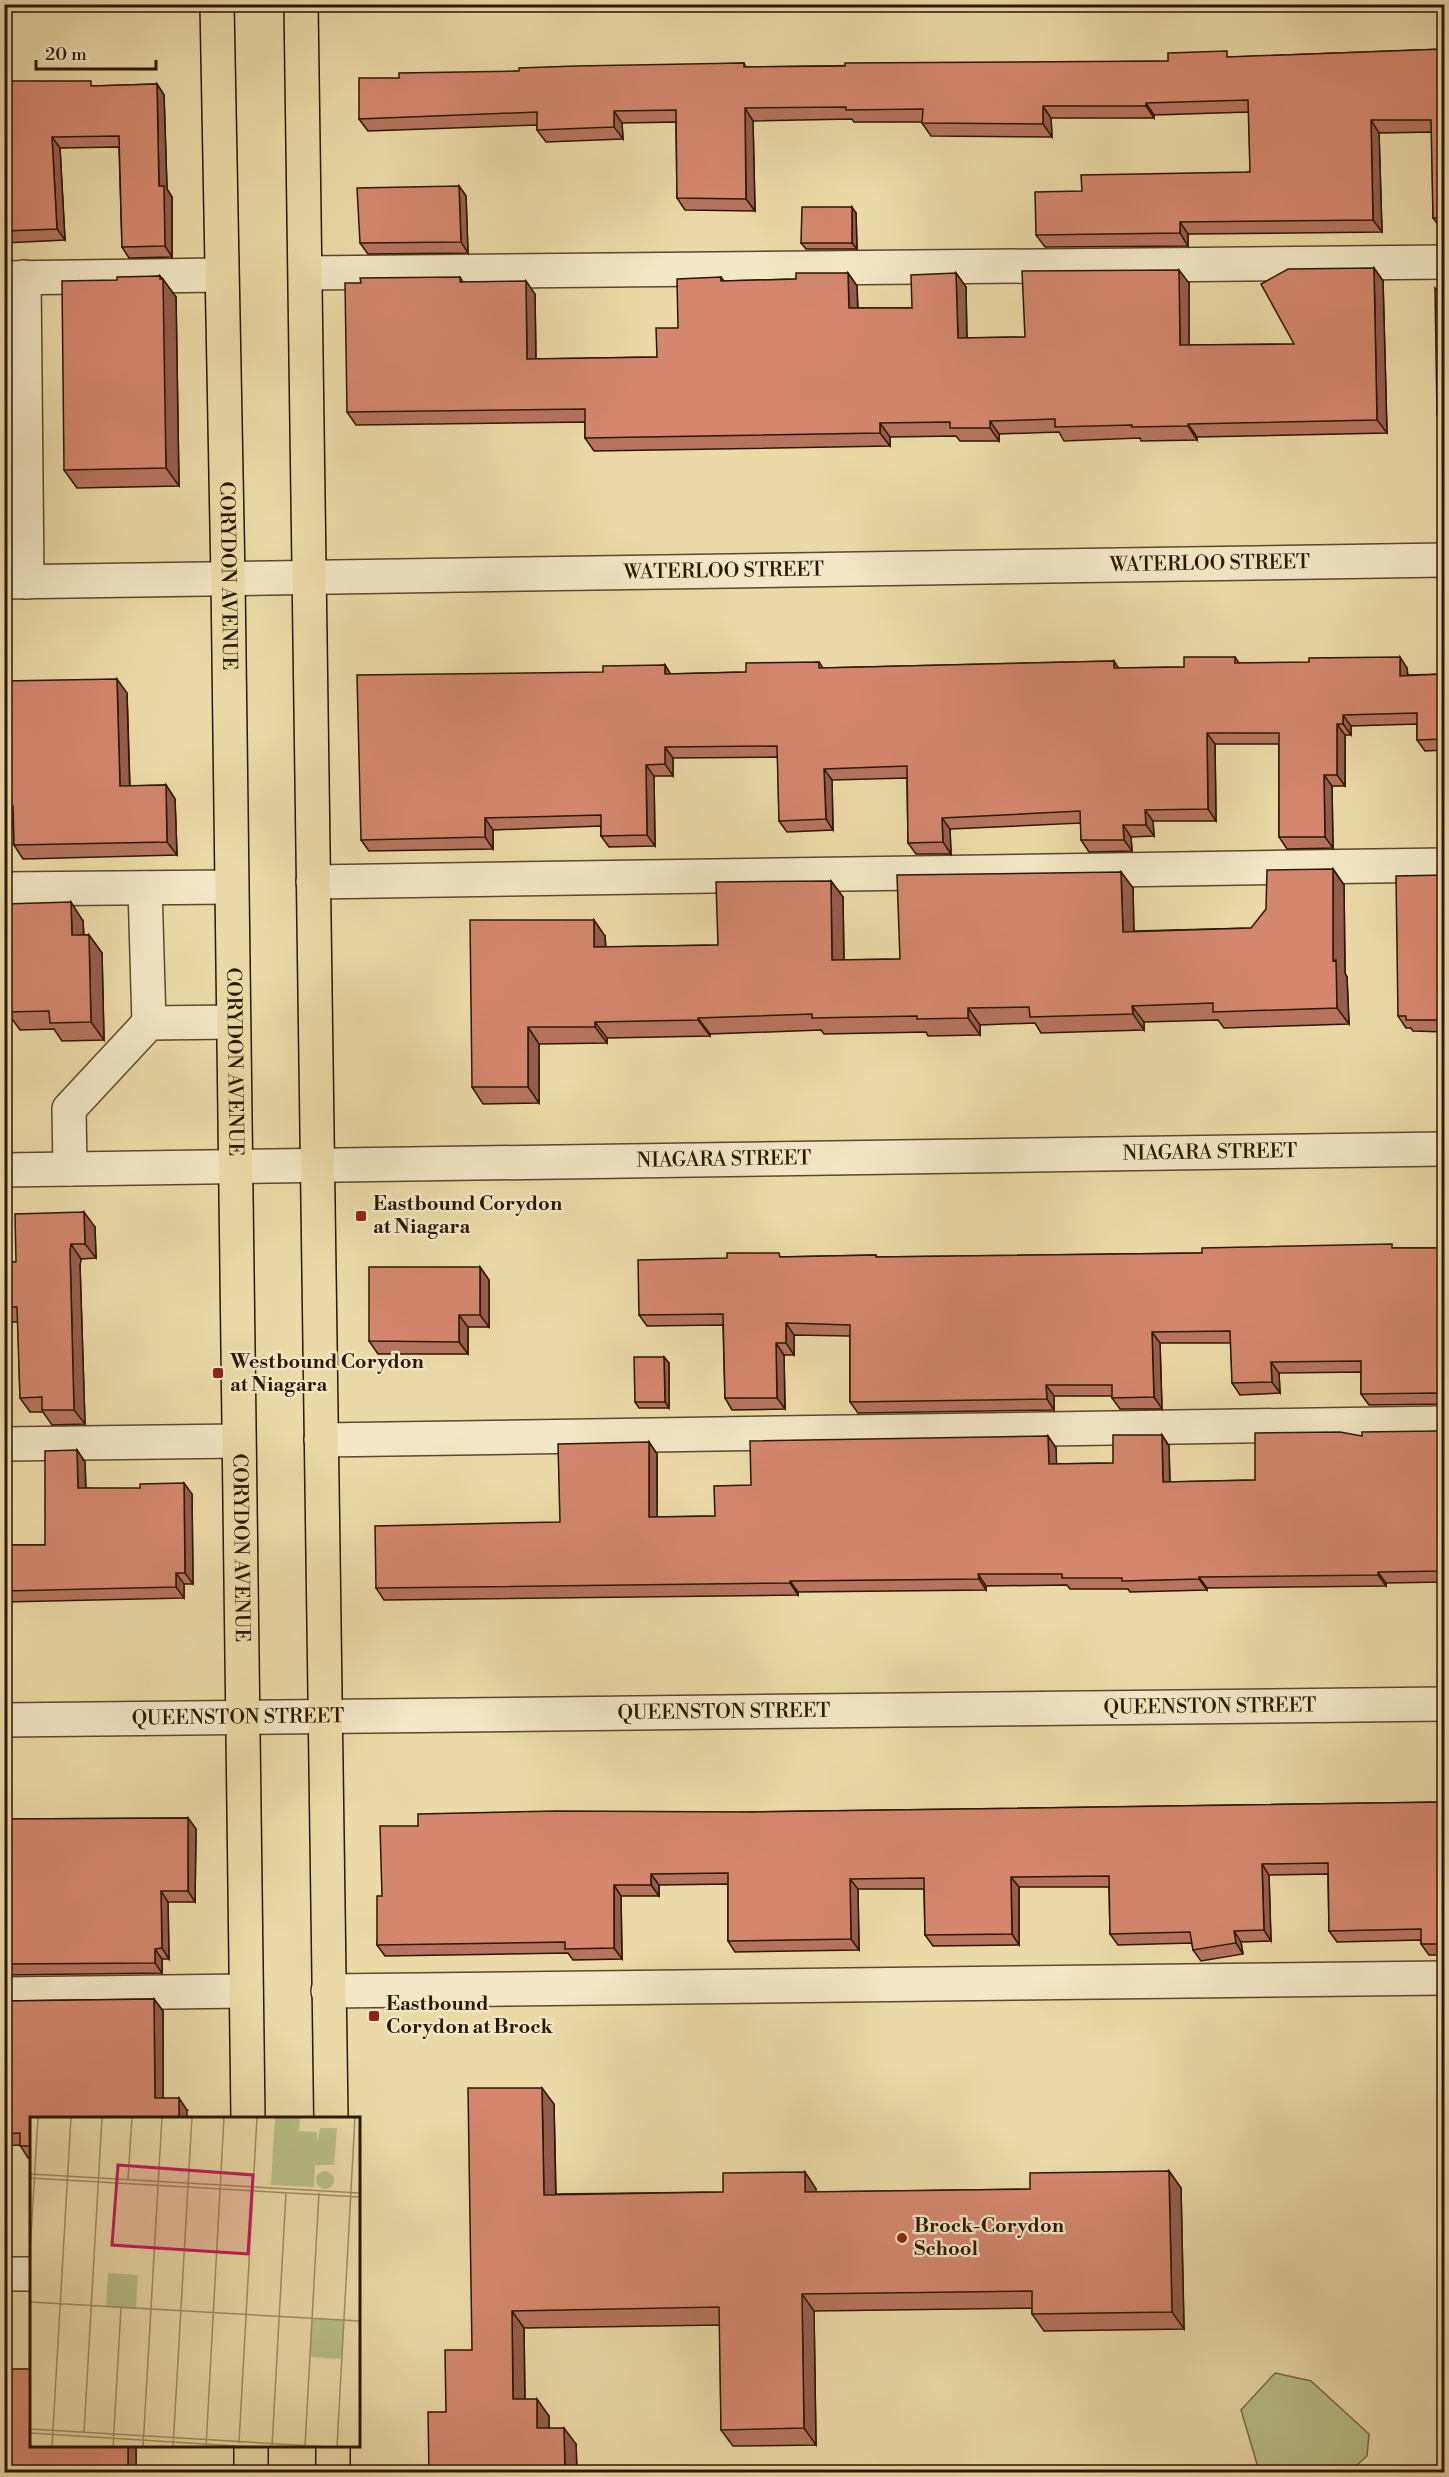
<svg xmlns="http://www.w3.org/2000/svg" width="1449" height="2477" font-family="'Libre Bodoni',serif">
	<rect width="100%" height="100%" fill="#ebdaa7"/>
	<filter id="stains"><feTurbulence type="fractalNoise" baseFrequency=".00333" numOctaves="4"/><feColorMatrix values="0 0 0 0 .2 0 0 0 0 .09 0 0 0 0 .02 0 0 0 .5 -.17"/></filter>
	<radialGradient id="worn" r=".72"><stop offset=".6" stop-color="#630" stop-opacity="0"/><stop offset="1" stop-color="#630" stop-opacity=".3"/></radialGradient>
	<path fill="#b8bf87" stroke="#726a44" stroke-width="1.5" d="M1275 2373 1311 2381 1369 2434 1367 2456 1349 2472H1266L1257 2464 1241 2410Z"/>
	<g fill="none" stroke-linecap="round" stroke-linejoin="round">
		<g stroke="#5c472b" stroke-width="36">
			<g id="minor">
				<path d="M306 273 1444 262"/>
				<path d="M24 277 27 582"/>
				<path d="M4 278 221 275"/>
				<path id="s1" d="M4 582 1444 560"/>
				<path d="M313 882 1444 865"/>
				<path d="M145 888 149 1023"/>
				<path d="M4 889 231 887"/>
				<path d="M70 1169 69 1109 149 1023 233 1022"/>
				<path id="s2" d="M4 1170 1444 1149"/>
				<path d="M321 1440 1444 1423"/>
				<path d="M4 1444 238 1441"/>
				<path id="s3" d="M4 1720 1444 1704"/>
				<path d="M328 1991 1444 1978"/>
				<path d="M4 1994 246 1991"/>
				<path d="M4 2274H32"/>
			</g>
		</g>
		<g stroke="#2d1602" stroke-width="36">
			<g id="major">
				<path id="s4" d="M217 4 228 579 248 2118"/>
				<path d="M301 4C316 709 318 1414 331 2118"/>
				<path d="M251 2446V2472"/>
				<path d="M333 2446V2472"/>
			</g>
		</g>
		<use href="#minor" stroke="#f2e7c6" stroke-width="33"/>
		<use href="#major" stroke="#ebdaa7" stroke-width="33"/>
	</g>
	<path fill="#b6745f" stroke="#2d1602" stroke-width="1.5" d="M1444 49V230H1442L1433 218 1432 132 1379 133 1382 232 1188 234V246L1045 247 1036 235 1082 191 1250 172 1249 112 1154 115V118H1051L1052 137 931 136 922 123V122H854L852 119 753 121 755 211 685 210 677 198 676 122 622 123 623 139 546 142 537 130V125L368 131 359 119 399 78 519 71 744 63 746 67 1168 61 1231 57Z
		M4 81 94 86 157 84 164 95 167 189 172 197V257L129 258 122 247 119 147 60 148 65 240 4 243Z
		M459 186 466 196 468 253 368 254 360 243Z
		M856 213 857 249H806L801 243Z
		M1374 268 1383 281 1387 433 1197 437V440L1141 441 1140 438 1064 441 1059 432 999 434V441H960L956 436 890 437V446L594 451 585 438V422L356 425 347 412 460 277 463 282 535 294 536 359 657 357 678 328 721 277 724 281 796 279 848 273 857 286 858 308H912L956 273 966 287 967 338 1025 337 1189 283V345L1294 344Z
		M160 276 176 297 179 486 77 488 64 470 117 280Z
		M1444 296V424L1437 414Z
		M1235 657 1239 663 1407 668 1408 675 1444 674V750L1425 751 1417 740V724L1351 726V735H1345V786H1332L1333 848 1287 849 1279 837V744H1215L1216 821H1153L1154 836 1131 837 1132 851 1089 852 1081 840V823L950 829 951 854H916L908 843 907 778 832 780 833 830 787 832 779 821 778 757 673 758V776H654L655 846 609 847 601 836V826L493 830V849L369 851 361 840 603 672 665 665 670 674 746 672 819 662 823 668 1114 661 1118 668 1184 667Z
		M4 681 127 693 130 786 166 785 175 799 177 855 23 859 14 845 13 820H4Z
		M1333 869 1344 885 1345 973 1347 977 1349 1024 1224 1028 1218 1020 1144 1022V1030L1041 1033 1035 1023 980 1025V1035L928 1036 926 1032 824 1034 821 1030 710 1034V1036L607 1038V1043L539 1044V1103L483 1104 472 1087 605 936 606 947 718 945 831 881 843 897 844 960 900 959 1121 872 1133 888 1134 931 1251 928Z
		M1444 875V1032L1413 1031 1411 1028H1406L1398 1016Z
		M83 921 84 935H89L102 953 104 1040 62 1041 54 1029 20 1030 7 1012Z
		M95 1227 96 1258 81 1259 80 1265 85 1424 52 1425 43 1412H30L20 1398 18 1322H4V1262H16Z
		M1395 1248H1444V1404L1369 1405 1361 1394V1372L1279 1373 1280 1393 1240 1395 1232 1383 1231 1343H1160L1162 1409H1120L1112 1398V1396H1054V1410L858 1413 850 1402V1336L794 1335V1355H784L785 1409 732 1410 725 1398 723 1325 647 1326 639 1315 727 1258 876 1255 877 1257 1202 1253Z
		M480 1267 489 1280V1327H468V1354H378L369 1341Z
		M664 1357 669 1363V1408H639L635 1402Z
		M1444 1428V1582L1386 1583V1586L1207 1588V1590L1130 1592 1128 1589H1070L1067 1585 986 1586V1590L798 1592V1595L384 1600 376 1588 560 1522 649 1442 657 1454V1517L715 1516 751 1485 1048 1436 1056 1448V1464L1113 1463 1162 1435 1169 1446 1170 1482 1255 1480 1362 1436 1436 1431Z
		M77 1450 85 1462 86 1488 192 1494 193 1584H184V1598L4 1602V1545H45Z
		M1444 1802V1955H1429L1421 1944V1940L1337 1942 1329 1931 1328 1874 1269 1875 1271 1941 1241 1942 1243 1954 1201 1961 1193 1950 1192 1943 1118 1945 1110 1934 1109 1887H1019V1945L933 1946 925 1935 924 1889H858L859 1950 735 1952 728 1941V1884L659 1885V1896H621L622 1959 573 1960 568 1953 385 1956 377 1945 382 1896 418 1826 752 1812Z
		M188 1818 196 1829 195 1902H168L169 1959H162V1973L4 1975V1819Z
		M154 1999 163 2011V2098L187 2110 32 2118V2158H28L20 2145 4 2146V2001Z
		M554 2104 556 2194 723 2192 805 2172 816 2189V2192L1030 2189 1169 2171 1181 2188 1184 2329 1044 2331 1032 2314V2308L814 2311 816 2445 733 2446 721 2430 720 2325 524 2328 525 2399 549 2416V2428L576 2444 577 2472H429L446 2412 472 2350Z
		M4 2369 136 2445V2472H8L7 2433H4Z"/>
	<path fill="#945e4d" stroke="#2d1602" stroke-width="1.5" d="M157 84 164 95 167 189 172 197V257L165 246 159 186Z
		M1146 103 1154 115V118L1146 106Z
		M1043 106 1051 118 1052 137 1043 124Z
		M745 108 753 121 755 211 746 199Z
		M614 111 622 123 623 139 614 127Z
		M1371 120 1379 133 1382 232 1373 220Z
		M52 137 60 148 65 240 57 229Z
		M459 186 466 196 468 253 461 242Z
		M852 207 856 213 857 249 852 243Z
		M1180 222 1188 234V246L1180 233Z
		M1374 268 1383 281 1387 433 1377 420Z
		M1179 270 1189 283V359L1180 345Z
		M848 273 857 286 858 321 849 308Z
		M956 273 966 287 967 351 958 338Z
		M160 276 163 281V279L176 297 179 486 166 468Z
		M526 281 535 294 536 372 527 359Z
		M990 421 999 434V441L990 428Z
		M880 423 890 437V446L880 433Z
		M1188 424 1197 437V440L1188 426Z
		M1400 657 1407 668 1408 687 1400 676Z
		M1114 661 1121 672 1114 668Z
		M665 665 672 676 665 674Z
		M117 679 127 693 130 800 120 786Z
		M1343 715 1351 726V735L1343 724Z
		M1337 724 1345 735V786L1337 775Z
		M1207 733 1215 744 1216 821 1208 809Z
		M665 747 673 758V776L665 764Z
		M646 765 654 776 655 846 647 835Z
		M824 769 832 780 833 830 826 819Z
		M1324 775 1332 786 1333 848 1325 837Z
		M166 785 175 799 177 855 167 842Z
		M1145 810 1153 821 1154 836 1146 825Z
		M485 818 493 830V849L485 837Z
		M942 818 950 829 951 854 943 842Z
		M1123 825 1131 837 1132 851 1124 840Z
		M1333 869 1344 885 1345 973 1347 977 1349 1024 1337 1008 1333 961Z
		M1121 872 1133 888 1134 948 1123 932Z
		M831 881 843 897 844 976 832 960Z
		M71 902 83 921 84 953 72 935Z
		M594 920 605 936 606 963 594 947Z
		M89 935 102 953 104 1040 91 1022Z
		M1132 1006 1144 1022V1030L1133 1014Z
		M968 1008 980 1025V1035L968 1018Z
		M698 1018 710 1034V1036L698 1020Z
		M595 1022 607 1038V1043L595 1027Z
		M528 1027 539 1044V1103L528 1087Z
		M84 1212 95 1227 96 1258 85 1244Z
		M71 1244 81 1259 80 1265 85 1424 74 1410 70 1250Z
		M480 1267 489 1280V1327L480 1315Z
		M459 1315 468 1327V1354L459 1342Z
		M786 1323 794 1335V1355L786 1343Z
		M1152 1332 1160 1343 1162 1409 1154 1397Z
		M776 1343 784 1355 785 1409 777 1398Z
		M664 1357 669 1363V1408L665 1402Z
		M1271 1362 1279 1373 1280 1393 1272 1382Z
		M1046 1385 1054 1396V1410L1047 1399Z
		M1162 1435 1169 1446 1170 1493 1163 1482Z
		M1048 1436 1056 1448 1057 1475 1049 1464Z
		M649 1442 657 1454V1528L649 1517Z
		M77 1450 85 1462 86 1500 78 1488Z
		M184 1483 192 1494 193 1584 185 1573Z
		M1378 1572 1386 1583V1586L1378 1575Z
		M176 1573 184 1584V1598L176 1587Z
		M978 1574 986 1586V1590L979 1579Z
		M1199 1577 1207 1588V1590L1199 1579Z
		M790 1581 798 1592V1595L790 1583Z
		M188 1818 196 1829 195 1902 188 1891Z
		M1262 1864 1269 1875 1271 1941 1264 1930Z
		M651 1874 659 1885V1896L651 1885Z
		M1011 1877 1019 1887V1945L1012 1934Z
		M850 1879 858 1889 859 1950 851 1939Z
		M614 1885 621 1896 622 1959 614 1948Z
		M161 1891 168 1902 169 1959 162 1948Z
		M1234 1931 1241 1942 1243 1954 1236 1943Z
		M155 1949 162 1959V1973L155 1963Z
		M154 1999 163 2011V2110L155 2098Z
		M542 2088 554 2104 556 2212 544 2195Z
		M179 2098 187 2110V2118H179Z
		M1169 2171 1181 2188 1184 2329 1172 2312Z
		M805 2172 816 2189V2209L805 2192Z
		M802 2294 814 2311 816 2445 804 2428Z
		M512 2311 524 2328 525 2416 513 2399Z
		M537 2399 549 2416V2445L537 2428Z
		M564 2428 576 2444 577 2472H565Z
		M128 2445H136V2472H128Z"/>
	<path fill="#d4876e" stroke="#2d1602" stroke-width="1.5" d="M1444 49V218H1433L1431 120H1371L1373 220 1180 222V233L1036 235 1035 192 1082 191 1081 175 1250 172 1248 100 1146 103V106H1043V124L922 123 923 109 846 110V107L745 108 746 199 677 198 676 110 614 111V127L537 130V112L359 119V78H399V73L519 71V68L576 66 744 63V67L845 66V63L1168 61V53L1227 51V57Z
		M4 81H91V86L157 84 159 186H164L165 246 122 247 119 136 52 137 57 229 4 231Z
		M459 186 461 242 360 243 357 188Z
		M802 207H852V243H801Z
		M1374 268 1377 420 1188 424V426L1132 427V425L1055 427V419L990 421V428H950V422L880 423V433L585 438V409L347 412 345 283H361L360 278 460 277V282L526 281 527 359 657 357 656 328H678L677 279 721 277V281L796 279V273H848L849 308H912L911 275 956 273 958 338 1025 337 1022 271 1179 270 1180 345 1294 344 1261 284 1288 269Z
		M160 276V279H163L166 468 64 470 62 281 117 280V277Z
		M1435 288 1444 296V414H1437Z
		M1184 657H1235V663L1309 662V658L1400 657V676L1444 674V739L1417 740V713L1343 715V724H1337V775H1324L1325 837H1279V733H1207L1208 809 1145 810 1146 825H1123L1124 840H1081L1080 811 942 818 943 842 908 843 907 766 824 769 826 819 779 821 777 746 665 747V764L646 765 647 835 601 836V815L485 818V837L361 840 357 675 603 672V666L665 665V674L746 672V663L819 662V668L1114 661V668L1184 667Z
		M117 679 120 786 166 785 167 842 14 845 13 806H4V681Z
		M1333 869V961L1336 960 1337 1008 1213 1012V1003L1132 1006 1133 1014 1030 1017 1029 1007 968 1008V1018L917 1019V1016L812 1018V1014L698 1018V1020L595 1022V1027H528V1087H472L470 920H594V947L718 945 716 882 831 881 832 960 900 959 897 875 1121 872 1123 932 1251 928 1266 909 1267 870Z
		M1444 875V1020H1406V1016H1398L1396 876Z
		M71 902 72 935H89L91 1022 50 1023 49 1011 7 1012 4 904Z
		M84 1212 85 1244H71L70 1250 74 1410H42V1397L20 1398 17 1307H4V1262H16L15 1214Z
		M1392 1244V1248H1444V1395L1436 1393 1361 1394V1361L1271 1362 1272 1382 1232 1383 1230 1331 1152 1332 1154 1397 1112 1398V1385H1046L1047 1399 850 1402V1325L786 1323V1343H776L777 1398H725L723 1314 639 1315 638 1260 727 1258V1253H779L780 1257 876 1255V1257L1202 1253V1248Z
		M369 1267H480V1315H459V1342L369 1341Z
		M634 1357H664L665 1402H635Z
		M1444 1428V1571L1378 1572V1575L1199 1577V1579L1122 1581V1578H1062V1574H978L979 1579 790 1581V1583L376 1588 375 1526 560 1522 558 1444 649 1442V1517L715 1516 714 1486 751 1485 750 1441 1048 1436 1049 1464 1113 1463V1435H1162L1163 1482 1255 1480V1433L1340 1432 1362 1436V1432L1436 1431Z
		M77 1450 78 1488H140V1484L184 1483 185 1573H176V1587L4 1591V1545H45V1451Z
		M1444 1802V1944H1421V1929L1329 1931 1328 1863 1262 1864 1264 1930 1234 1931 1236 1943 1193 1950 1190 1932 1110 1934 1109 1876 1011 1877 1012 1934 925 1935 924 1878 850 1879 851 1939 728 1941V1873L651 1874V1885H614V1948L565 1949V1942L377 1945V1896H382L380 1826H418V1814L556 1811 752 1812Z
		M188 1818V1891H161L162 1948 155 1949V1963L4 1964V1819Z
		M154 1999 155 2098H179V2118H32V2146H20V2133L4 2134V2001Z
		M468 2088H542L544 2195 723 2192V2173L805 2172V2192L1030 2189V2173L1169 2171 1172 2312 1032 2314V2291L802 2294 804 2428 721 2430 719 2307 512 2311 513 2399H537V2428H564L565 2472H429L428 2412H446L445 2350H472Z
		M4 2369H32V2445H128V2472H8L7 2421H4Z"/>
	<g fill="#8f2418" stroke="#f2e7c6" stroke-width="2">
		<rect x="355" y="1210" width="12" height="12" rx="3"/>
		<rect x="212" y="1367" width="12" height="12" rx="3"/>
		<rect x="368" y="2010" width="12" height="12" rx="3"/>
		<circle cx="902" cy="2238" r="6"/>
	</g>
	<g text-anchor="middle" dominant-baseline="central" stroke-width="4.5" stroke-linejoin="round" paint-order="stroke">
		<g font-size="20" fill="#2d1602" stroke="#f2e7c6">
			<text stroke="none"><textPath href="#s1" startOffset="1206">WATERLOO STREET</textPath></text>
			<text stroke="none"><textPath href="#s1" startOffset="720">WATERLOO STREET</textPath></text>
			<text stroke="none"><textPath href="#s4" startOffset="572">CORYDON AVENUE</textPath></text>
			<text stroke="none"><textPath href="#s4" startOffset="1058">CORYDON AVENUE</textPath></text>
			<text stroke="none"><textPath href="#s2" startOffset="1206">NIAGARA STREET</textPath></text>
			<text stroke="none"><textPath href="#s2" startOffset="720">NIAGARA STREET</textPath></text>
			<text stroke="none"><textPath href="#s4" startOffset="1544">CORYDON AVENUE</textPath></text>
			<text stroke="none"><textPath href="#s3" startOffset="1206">QUEENSTON STREET</textPath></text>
			<text stroke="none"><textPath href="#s3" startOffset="720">QUEENSTON STREET</textPath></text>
			<text stroke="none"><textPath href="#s3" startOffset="234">QUEENSTON STREET</textPath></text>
		</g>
		<g font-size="20" font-weight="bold" fill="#2d1602" stroke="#f2e7c6" text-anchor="start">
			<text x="373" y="1204">Eastbound Corydon<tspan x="373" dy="23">at Niagara</tspan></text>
			<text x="230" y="1362">Westbound Corydon<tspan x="230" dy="23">at Niagara</tspan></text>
			<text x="386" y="2004">Eastbound<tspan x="386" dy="23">Corydon at Brock</tspan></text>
			<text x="914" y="2226">Brock-Corydon<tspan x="914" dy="23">School</tspan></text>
		</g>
	</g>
	<g transform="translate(30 2117)">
		<rect width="330" height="330" fill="#ebdaa7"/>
		<path d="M245 0H270L269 14 287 15V26L290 11H307L304 48H285L284 70 241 68ZM286 63a9 9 0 1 1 18 0a9 9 0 1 1-18 0ZM78 156 108 158 106 192 76 190ZM282 201 314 203 312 242 280 240Z" fill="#b8bf87"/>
		<path fill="none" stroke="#9f8c65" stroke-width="1.5" d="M0 57 330 76M0 61 330 80M98 62 102 0M0 136 8 0M0 185 330 204M0 312 299 330M0 316 222 330M54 316 72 0M209 326 227 0M275 329 289 76M22 330 41 0M83 330 91 191M113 330 132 0M143 330 162 0M176 330 194 0M242 330 256 76M307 330 325 0"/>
		<path fill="#c2185b" fill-opacity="0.15" stroke="#c2185b" stroke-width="3" d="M88 48 223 58 218 137 82 128Z"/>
		<rect width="330" height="330" fill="none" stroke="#2d1602" stroke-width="3"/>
	</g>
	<rect width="1449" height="2477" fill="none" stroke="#ebdaa7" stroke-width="24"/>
	<rect x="6" y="6" width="1437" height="2465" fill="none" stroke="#2d1602" stroke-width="3"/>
	<rect x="12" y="12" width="1425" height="2453" fill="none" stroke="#2d1602" stroke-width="1.5"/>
	<path d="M36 60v9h120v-9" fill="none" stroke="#2d1602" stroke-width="3"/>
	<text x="45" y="60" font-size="18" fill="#2d1602" stroke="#f2e7c6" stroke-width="4.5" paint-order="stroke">20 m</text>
	<rect width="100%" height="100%" filter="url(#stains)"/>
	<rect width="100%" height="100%" fill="url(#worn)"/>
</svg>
